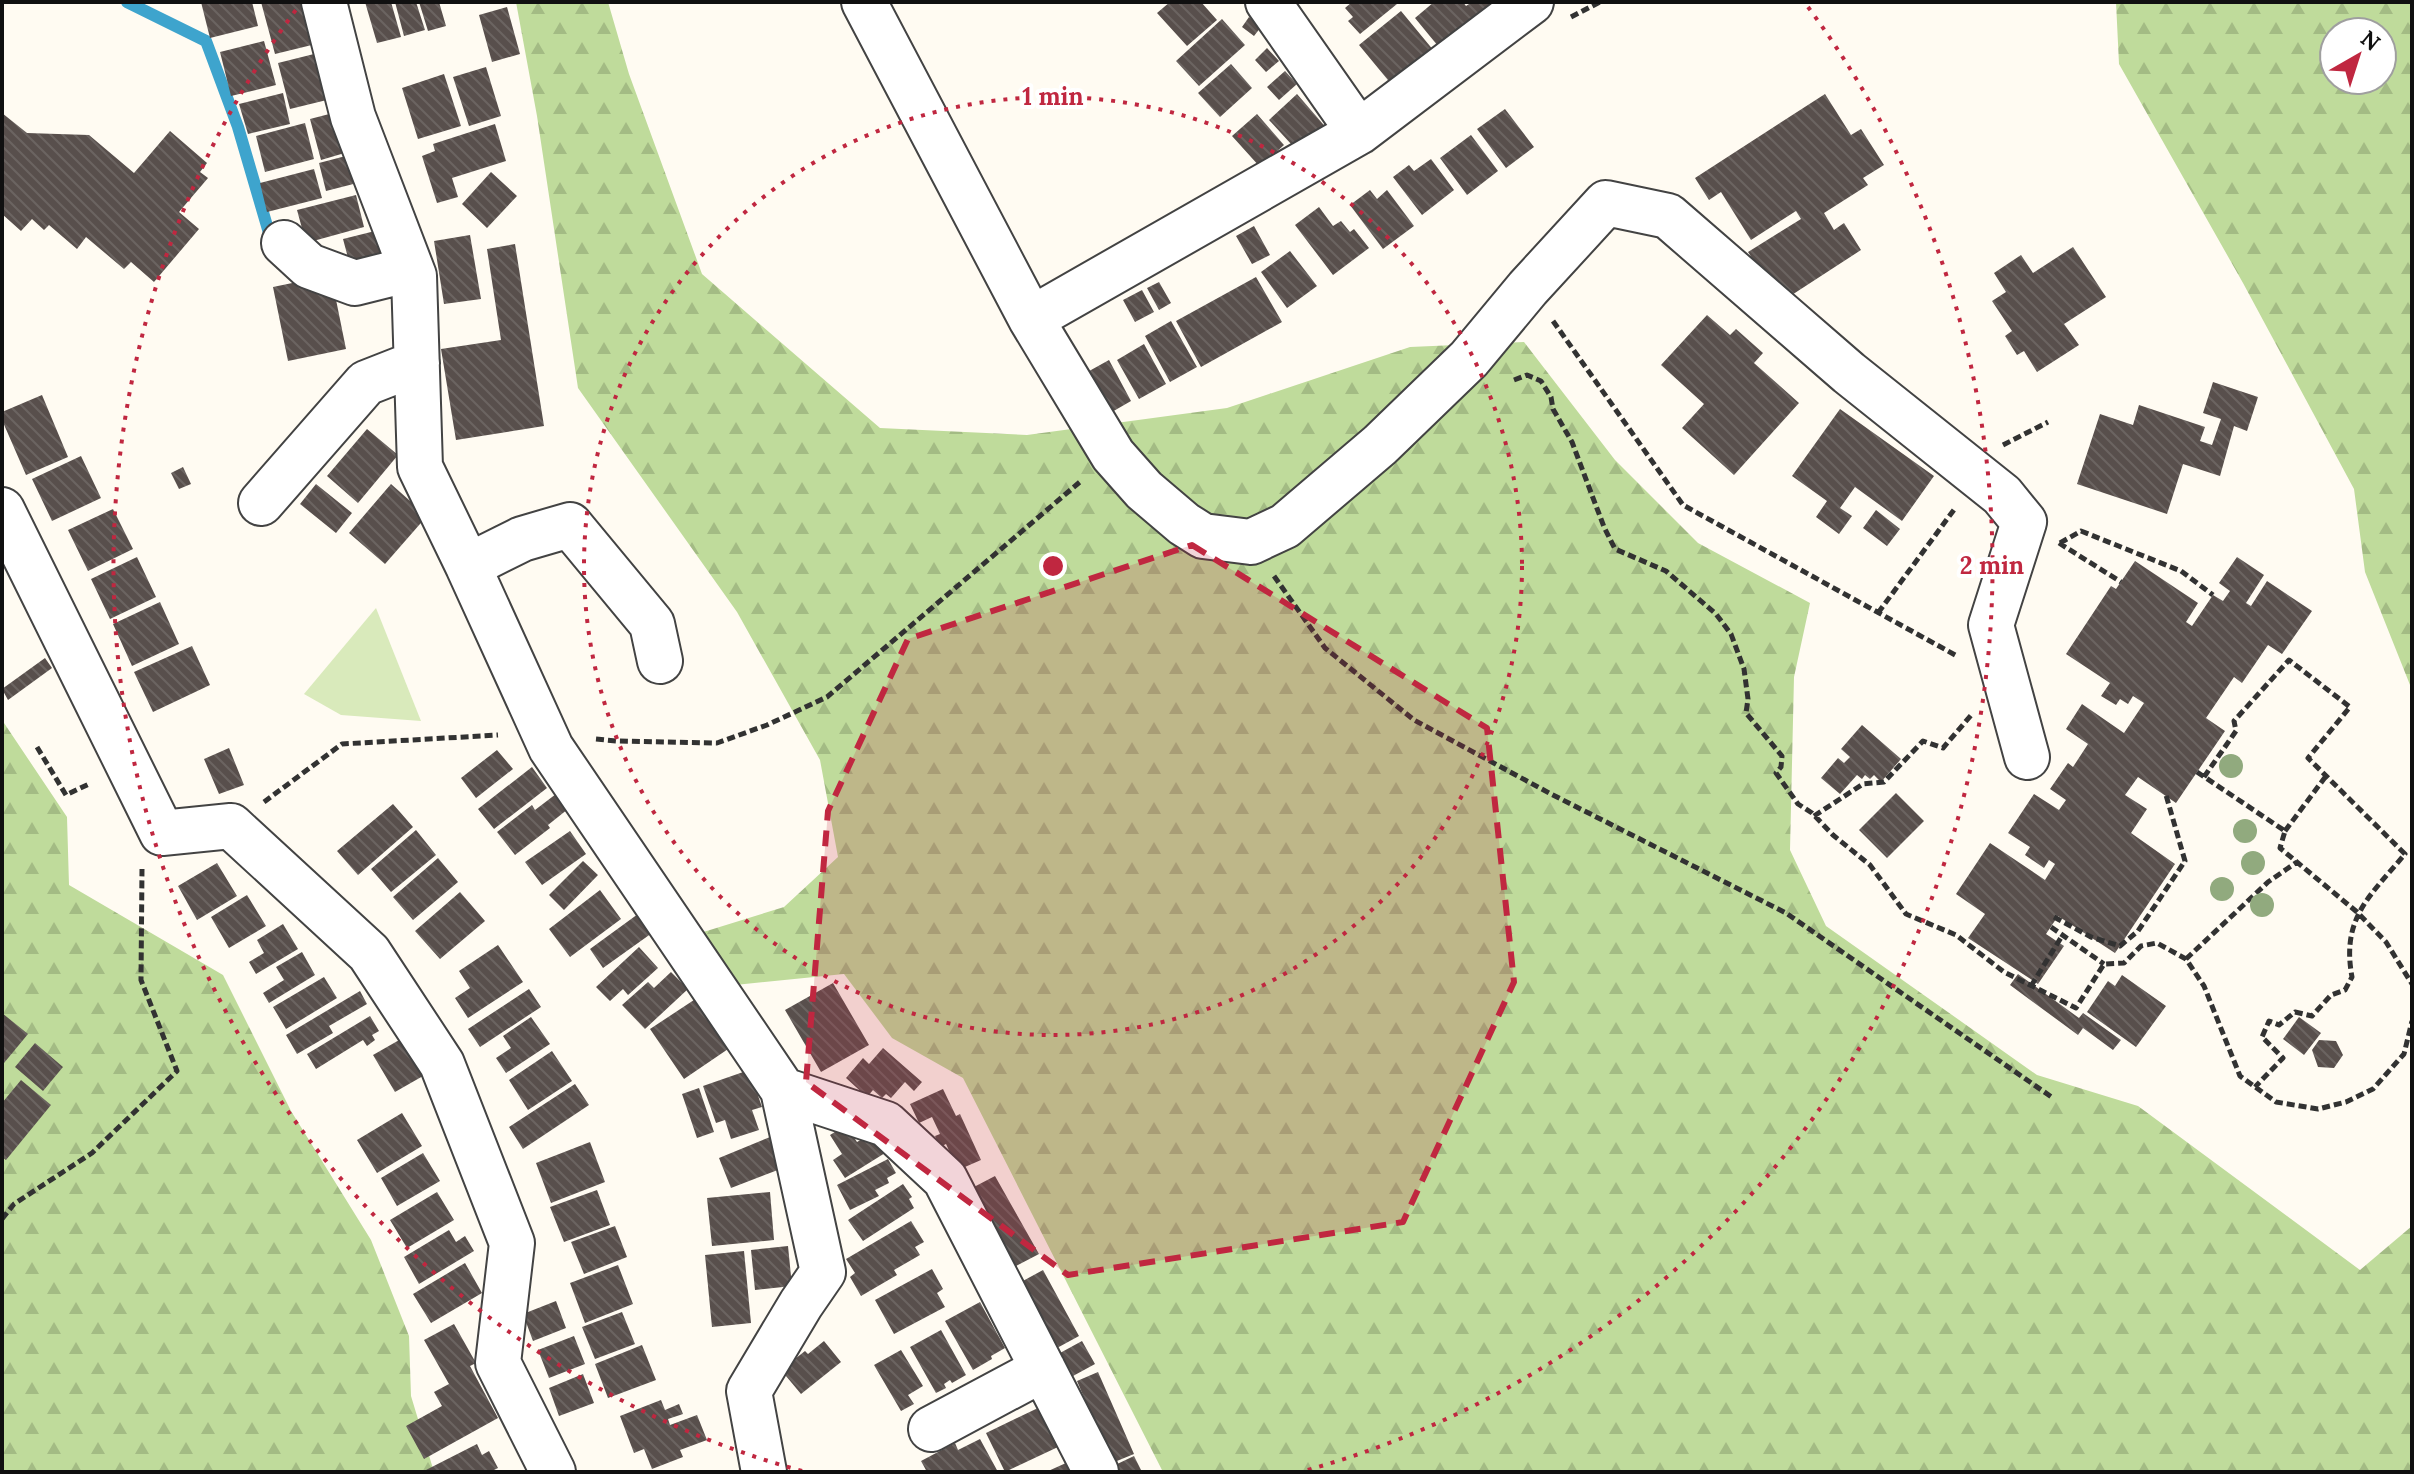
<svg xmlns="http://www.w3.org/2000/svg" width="2414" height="1474" font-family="Lora,serif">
	<defs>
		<pattern id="forest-firs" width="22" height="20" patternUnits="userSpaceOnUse" patternTransform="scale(2)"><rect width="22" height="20" fill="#bfdb9b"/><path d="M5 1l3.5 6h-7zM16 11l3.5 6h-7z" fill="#a3bb84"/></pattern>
		<pattern id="building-back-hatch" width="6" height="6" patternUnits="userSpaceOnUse" patternTransform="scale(2)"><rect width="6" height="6" fill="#584f4c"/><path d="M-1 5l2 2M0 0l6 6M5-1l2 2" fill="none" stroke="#6b6461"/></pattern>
	</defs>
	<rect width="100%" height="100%" fill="#fffbf2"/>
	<path fill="#d9eabb" d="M376 608 421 721 341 715 304 694Z"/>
	<path fill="url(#forest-firs)" fill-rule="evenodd" d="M516 2H608L629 74 702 274 880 428 1027 435 1227 408 1410 347 1524 342 1615 460 1698 543 1810 603 1794 677 1790 850 1826 926 2037 1075 2138 1106 2360 1270 2412 1226V1472H1163L963 1078 892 1038 844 974 735 985 697 934 784 907 838 857 820 760 737 612 578 388 537 116Z
		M2116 2H2412V690L2365 572 2354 489 2243 283 2119 64ZM2334 32H2382V80H2334Z
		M2 720 67 817 69 885 223 975 291 1111 371 1240 409 1336 411 1396 434 1472H2Z"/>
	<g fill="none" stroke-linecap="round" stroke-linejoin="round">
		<path stroke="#3ea4cd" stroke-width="12" d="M127 2 206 41 238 127 272 243"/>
	</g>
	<path fill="url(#building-back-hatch)" d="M201 2H252L258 26 210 38Z
		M261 2H310L320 43 275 54Z
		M365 2H391L401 37 377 43Z
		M395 2H416L425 30 404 36Z
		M419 2H439L446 26 428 31Z
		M1170 2H1201L1217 20 1187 46 1157 13Z
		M1352 2H1395L1397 4 1360 34 1348 21 1353 17 1345 8Z
		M1434 2H1463L1466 6 1472 2H1488L1491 5 1447 57 1415 18Z
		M507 7 520 54 492 62 479 15Z
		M1401 11 1439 57 1397 91 1359 45Z
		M1249 17 1261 27 1254 36 1242 27Z
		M1222 19 1245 45 1199 86 1176 61Z
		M264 41 276 85 231 96 220 52Z
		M1267 48 1279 61 1266 72 1255 60Z
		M322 52 335 98 290 109 278 63Z
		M1231 64 1252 88 1220 117 1198 93Z
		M486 67 501 116 469 126 453 77Z
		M1285 71 1297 84 1279 100 1267 87Z
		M444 74 461 126 418 139 402 88Z
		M283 93 290 124 248 134 239 104Z
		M1297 94 1329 131 1302 156 1269 120Z
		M1825 94 1851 135 1861 129 1884 165 1863 178 1868 185 1824 213 1834 230 1844 223 1861 250 1781 302 1748 252 1801 219 1796 211 1751 240 1721 192 1709 200 1695 178Z
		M1505 109 1534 147 1506 168 1477 129Z
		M337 112 348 152 321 160 310 119Z
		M2 113 27 133 89 135 134 173 170 131 207 163 200 172 208 178 179 212 199 229 154 282 131 262 124 269 86 237 77 249 49 225 44 230 32 219 21 231 2 214Z
		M1257 114 1284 145 1260 167 1232 136Z
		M305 123 314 159 265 172 256 136Z
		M495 124 506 161 452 178 458 197 437 203 422 156 435 151 433 144Z
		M1471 135 1498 171 1467 195 1440 158Z
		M361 152 369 180 326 191 319 163Z
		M1431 159 1454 190 1422 215 1393 177 1409 165 1414 171Z
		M314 169 322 198 267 212 260 183Z
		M491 172 517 196 487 228 462 204Z
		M1370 190 1377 199 1387 190 1414 226 1383 249 1350 205Z
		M356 195 364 227 306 243 297 210Z
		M1319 207 1333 226 1341 221 1350 232 1354 229 1369 248 1333 275 1295 225Z
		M1254 226 1270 255 1252 264 1236 236Z
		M387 228 395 258 351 269 343 239Z
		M470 235 481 299 444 304 434 241Z
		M515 244 544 426 456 440 441 349 501 340 487 249Z
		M2073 247 2106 297 2064 324 2079 345 2037 372 2024 351 2017 355 2005 336 2012 331 1992 301 2006 292 1994 273 2021 255 2033 273Z
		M1290 251 1317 286 1287 308 1261 272Z
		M331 275 346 349 288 361 273 287Z
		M1256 277 1282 322 1201 367 1176 321Z
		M1159 282 1171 303 1159 310 1147 288Z
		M1142 290 1154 312 1135 322 1123 300Z
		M1707 315 1730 335 1736 329 1763 353 1754 363 1799 403 1734 475 1682 428 1704 404 1661 365Z
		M1171 321 1197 367 1170 382 1145 336Z
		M1144 344 1166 384 1139 399 1117 360Z
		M1109 360 1131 401 1105 416 1082 375Z
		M2213 382 2258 397 2247 431 2234 426 2220 476 2183 464 2167 514 2077 484 2100 414 2133 425 2139 405 2205 427 2200 441 2212 445 2221 419 2203 413Z
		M42 395 68 457 26 475 2 420V412Z
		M1840 409 1934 476 1902 521 1855 487 1840 508 1852 516 1839 534 1816 517 1827 501 1792 476Z
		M367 429 398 455 358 503 327 476Z
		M81 456 101 498 52 521 32 479Z
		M183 467 191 484 179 489 171 473Z
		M316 484 352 513 336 533 300 504Z
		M391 484 427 516 385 564 349 533Z
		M113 509 133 549 88 571 68 530Z
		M1876 510 1900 529 1887 546 1863 528Z
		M137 557 156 597 110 619 91 579Z
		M2237 557 2264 575 2246 603 2251 606 2267 581 2312 611 2282 654 2268 645 2242 683 2234 677 2206 718 2225 731 2176 803 2138 777 2125 795 2147 809 2131 833 2175 864 2115 953 2058 916 2046 934 2064 946 2038 984 1968 938 1985 914 1956 894 1990 843 2045 880 2055 864 2049 860 2044 868 2025 855 2030 847 2008 833 2034 794 2059 810 2066 800 2050 789 2068 763 2073 767 2088 744 2066 729 2082 704 2124 733 2144 703 2133 696 2128 704 2120 699 2116 705 2101 696 2110 683 2066 654 2111 586 2116 589 2135 561 2198 603 2186 622 2192 626 2213 595 2223 601 2230 591 2219 583Z
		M160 602 179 644 132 666 113 624Z
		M192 646 210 685 153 712 134 672Z
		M45 658 52 668 8 700 2 689Z
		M1862 725 1901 759 1881 782 1874 775 1870 779 1865 775 1862 779 1857 775 1840 794 1821 778 1838 758 1844 763 1850 757 1841 749Z
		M229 748 244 785 219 794 204 759Z
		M497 750 513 769 476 798 461 778Z
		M532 767 547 788 494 829 478 809Z
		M1896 793 1924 821 1887 858 1859 830Z
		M556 794 568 809 548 825 550 828 515 855 497 832 532 805 535 810Z
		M393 804 413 827 358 875 337 851Z
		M416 830 436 855 391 892 371 869Z
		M570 831 586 854 542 885 525 862Z
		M438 858 458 882 413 920 393 897Z
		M583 861 598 875 564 910 549 895Z
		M217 863 237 896 197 920 178 886Z
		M600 890 621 919 570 957 549 929Z
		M460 892 485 921 440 959 415 931Z
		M247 895 266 926 229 948 211 917Z
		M638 914 652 933 603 968 590 949Z
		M283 924 298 949 256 974 249 962 264 953 257 940Z
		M498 945 523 982 468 1018 455 998 470 988 459 971Z
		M639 947 658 968 628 995 623 989 610 1001 596 987Z
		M302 952 315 975 269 1003 263 993 284 980 276 967Z
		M671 972 688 989 645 1029 622 1005 648 982 654 988Z
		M2018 974 2079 1018 2083 1013 2121 1040 2113 1050 2083 1028 2078 1035 2010 985Z
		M2122 975 2166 1006 2136 1047 2087 1012 2108 981 2115 986Z
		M324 977 337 998 286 1029 273 1007Z
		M833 983 869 1045 821 1072 785 1010Z
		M529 989 541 1007 480 1047 468 1029Z
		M360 991 367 1004 329 1026 333 1033 297 1054 286 1035Z
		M700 996 734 1045 684 1079 650 1029Z
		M2 1013 28 1034 4 1063 2 1061Z
		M370 1016 379 1031 372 1035 375 1040 367 1046 363 1040 316 1069 307 1054Z
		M531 1017 550 1044 506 1073 496 1058 511 1048 503 1036Z
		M2299 1017 2321 1033 2304 1055 2283 1039Z
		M401 1039 423 1076 395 1092 373 1055Z
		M2319 1040 2336 1041 2343 1055 2334 1068 2318 1067 2312 1050Z
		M35 1043 63 1067 43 1091 15 1067Z
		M883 1048 922 1082 914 1091 905 1082 891 1098 886 1094 882 1098 873 1090 867 1097 846 1078 863 1058 869 1064Z
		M552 1051 572 1081 528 1110 509 1080Z
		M749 1070 762 1107 752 1110 759 1130 731 1139 725 1120 716 1123 703 1086Z
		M21 1080 51 1105 6 1160 2 1157V1103Z
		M575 1084 589 1105 523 1149 509 1127Z
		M699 1088 714 1132 697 1138 682 1094Z
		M943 1089 956 1116 960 1114 981 1160 958 1170 946 1144 940 1147 935 1136 940 1134 932 1117 919 1123 910 1104Z
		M402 1113 422 1146 377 1173 357 1140Z
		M846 1125 857 1142 866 1137H875L885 1153 845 1178 833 1160 842 1154 830 1135Z
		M770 1137 783 1168 731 1188 719 1158Z
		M590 1142 605 1182 551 1203 536 1163Z
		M423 1153 440 1181 397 1206 381 1178Z
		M888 1159 896 1173 887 1178 889 1183 875 1190 879 1196 850 1210 837 1185Z
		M995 1176 1039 1254 1012 1268 972 1188Z
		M903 1184 912 1197 909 1199 914 1208 863 1241 848 1220Z
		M597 1190 610 1225 564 1242 550 1207Z
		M437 1192 454 1220 407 1248 390 1220Z
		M770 1192 774 1240 712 1246 707 1198Z
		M911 1221 924 1242 915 1247 920 1255 894 1270 897 1275 861 1296 850 1277 855 1273 846 1259Z
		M615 1226 627 1257 584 1274 571 1242Z
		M449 1230 456 1242 465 1236 474 1251 419 1284 404 1257Z
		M788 1246 792 1286 755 1290 751 1250Z
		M744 1251 751 1323 712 1327 705 1255Z
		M465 1263 482 1293 431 1323 413 1294Z
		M618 1265 633 1304 585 1323 570 1283Z
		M932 1269 943 1289 937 1293 945 1307 894 1334 875 1300Z
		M1043 1270 1079 1336 1057 1348 1021 1282Z
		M556 1301 566 1328 533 1341 523 1314Z
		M980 1302 1005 1348 991 1356 992 1359 973 1370 945 1321Z
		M622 1312 635 1344 595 1359 582 1327Z
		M454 1324 476 1363 470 1366 498 1418 424 1459 406 1426 442 1406 434 1392 449 1384 424 1340Z
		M941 1330 966 1375 952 1383 950 1380 944 1384 946 1388 936 1393 910 1347Z
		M574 1336 585 1364 549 1378 538 1350Z
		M824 1341 841 1362 801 1394 781 1370 805 1351 808 1354Z
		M1082 1341 1095 1364 1073 1376 1060 1353Z
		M642 1345 656 1380 608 1398 595 1364Z
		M901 1350 923 1386 908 1395 914 1404 901 1411 874 1365Z
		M1098 1372 1134 1454 1112 1463 1077 1381Z
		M583 1374 594 1403 559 1416 549 1388Z
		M661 1400 665 1410 679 1404 683 1414 668 1419 670 1425 697 1415 707 1440 680 1450 683 1457 652 1469 644 1449 634 1453 620 1416Z
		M1038 1408 1058 1447 1005 1472 986 1433Z
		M980 1439 998 1472H927L921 1461 955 1443 958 1450Z
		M477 1444 482 1455 489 1451 498 1468 490 1472H422Z
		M1134 1456 1142 1472H1116L1113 1466Z
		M1066 1463 1071 1472H1046Z"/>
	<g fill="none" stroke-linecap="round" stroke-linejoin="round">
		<g stroke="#434343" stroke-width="48">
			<path id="minor" d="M324 2 353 117 414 276 420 467 468 566 551 748 783 1090 823 1272 801 1304 749 1391 764 1472
				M864 2 1031 319 1113 455 1144 490 1184 524 1203 536 1251 542 1285 526 1380 445 1469 359 1528 288 1606 203 1668 216 1849 373 2002 495 2024 522 1991 625 2027 757
				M1268 2 1359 132
				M284 243 309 266 355 283 411 269
				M1031 319 1359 132 1531 2
				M261 503 366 383 417 363
				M2 510 162 833 231 826 369 953 442 1064 512 1243 498 1363 553 1472
				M468 566 522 539 570 525 652 624 660 661
				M783 1090 886 1124 945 1179 1096 1472
				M931 1429 1043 1369"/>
		</g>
		<path stroke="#323232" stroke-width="5" stroke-dasharray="8 4" stroke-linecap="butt" d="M1571 17 1600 2
			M1553 321 1683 505 1957 656
			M1514 380 1527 375 1541 381 1551 397 1553 409 1572 442 1604 527 1615 549 1666 571 1716 614 1731 634 1744 669 1748 699 1746 713 1782 756 1781 767 1776 773 1798 804 1812 813 1833 835 1870 865 1906 914 1956 935 2004 972 2076 1008 2104 964 2124 963 2141 946 2157 943 2186 959 2204 986 2240 1076 2276 1102 2318 1109 2346 1102 2373 1089 2404 1054 2412 1021
			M2003 445 2048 422
			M2059 543 2121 582
			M2060 543 2081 531 2181 571 2213 595
			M1274 576 1325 648 1414 720 1551 794 1786 913 2053 1098
			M1878 613 1956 507
			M596 739 617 741 717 743 767 725 827 697 1081 481
			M37 747 66 795 91 783
			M2197 772 2285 831 2280 848 2357 912 2386 942 2412 984
			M2204 777 2236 731 2234 721 2289 660 2350 707 2308 758 2405 854C2370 896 2341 918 2352 977L2345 990 2331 995 2312 1016 2295 1012 2279 1025 2269 1021 2262 1037 2283 1058 2255 1087
			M264 802 342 744 498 735
			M1814 816 1863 784 1884 782 1923 741 1943 748 1973 713
			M2285 831 2326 776
			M2054 917 2091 937 2120 946 2138 931 2185 861 2166 795
			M2051 927 2104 964
			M2186 959 2268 882 2297 862
			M2031 986 2062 936
			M2 1219 14 1204 92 1153 177 1071 141 980 142 869"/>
		<use href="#minor" stroke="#fff" stroke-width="44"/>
	</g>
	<g fill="#91aa7e">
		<circle cx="2231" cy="766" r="12"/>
		<circle cx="2245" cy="831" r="12"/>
		<circle cx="2253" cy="863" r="12"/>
		<circle cx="2222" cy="889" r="12"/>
		<circle cx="2262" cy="905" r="12"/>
	</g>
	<path fill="#c02740" fill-opacity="0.2" stroke="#c02740" stroke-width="6" stroke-dasharray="16 10" stroke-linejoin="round" d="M1192 545 1487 728 1514 982 1403 1222 1068 1275 806 1082 828 811 908 639Z"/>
	<g fill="none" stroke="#c02740" stroke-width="4" stroke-dasharray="4 8">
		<circle cx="1053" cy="566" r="469"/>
		<path d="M802 1471A939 939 0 0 1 298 7M1808 7A939 939 0 0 1 1304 1471"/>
	</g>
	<circle cx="1053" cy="566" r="12" fill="#c02740" stroke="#fff" stroke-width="4"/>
	<g font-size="24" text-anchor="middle" font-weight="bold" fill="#c02740" stroke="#fff" stroke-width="8" stroke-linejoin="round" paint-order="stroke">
		<text x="1053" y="105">1 min</text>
		<text x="1992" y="574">2 min</text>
	</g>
	<rect width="2414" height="1474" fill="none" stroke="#101010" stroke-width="8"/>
	<g transform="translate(2358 56) rotate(39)"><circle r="38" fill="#ffffff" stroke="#9f9f9f" stroke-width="2"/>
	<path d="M0-6L14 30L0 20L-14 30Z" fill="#c02740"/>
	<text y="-12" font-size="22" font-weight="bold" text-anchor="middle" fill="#101010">N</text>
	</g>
</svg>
